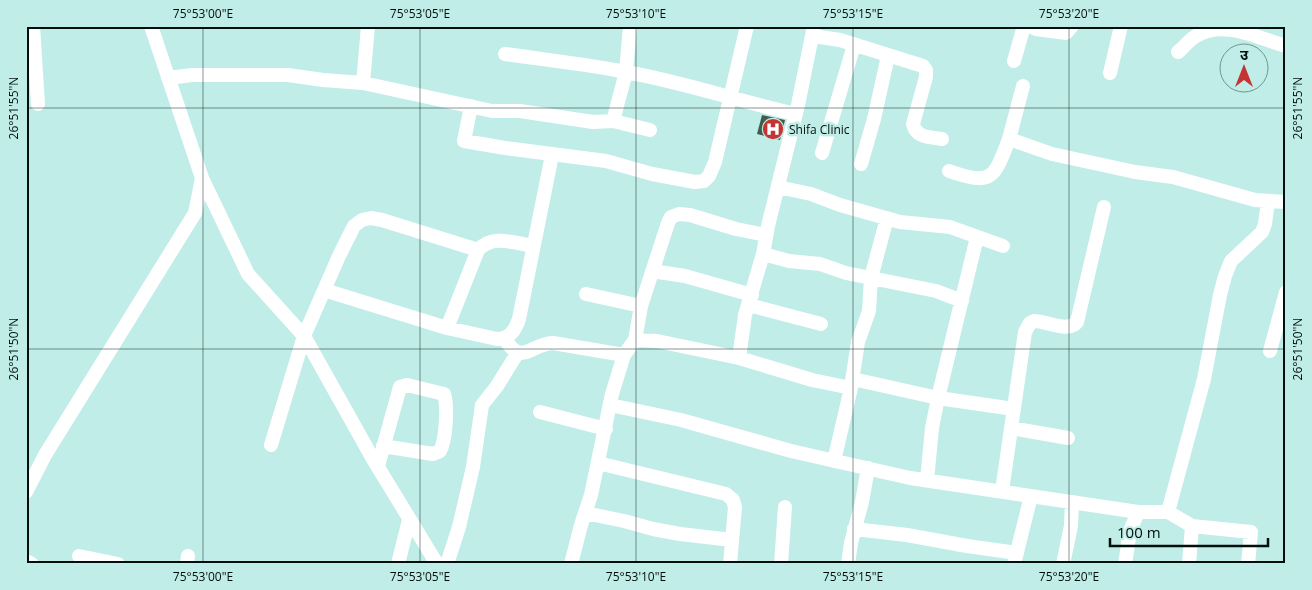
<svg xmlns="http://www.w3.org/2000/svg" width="1312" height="590" font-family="'Open Sans','Noto Sans Devanagari',sans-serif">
	<rect width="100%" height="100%" fill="#c0ede7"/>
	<path fill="#425e4a" d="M762 115 785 120 780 140 757 134Z"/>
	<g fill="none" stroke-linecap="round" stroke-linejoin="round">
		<path stroke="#fff" stroke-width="14" d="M33 26 38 104
			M151 26 202 178 248 274 304 336 373 459 437 564
			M1030 26 1036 29 1066 33 1072 26
			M813 36 840 40 923 66 926 70V77L913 124C916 138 930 137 942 139
			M1178 52C1184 47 1189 40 1196 36 1223 19 1258 38 1286 46
			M505 54C545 60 586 64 626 72 683 82 738 101 796 114
			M1014 61 1024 26
			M1110 73 1121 26
			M168 78 192 75H288L323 80 363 83 492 111H520L593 122 613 121 626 72 630 26
			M363 83 368 26
			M471 106 464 141 505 148 606 161 652 174 695 182 704 181 709 176 715 162 747 26
			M613 121 650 130
			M1009 139 1023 86
			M822 153 854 45
			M861 164 874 119 888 56
			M949 171C992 186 994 179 1009 139L1052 154 1135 172 1173 177 1255 200 1286 202
			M778 187 811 194 840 205 900 222 950 227 1003 246
			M763 254 789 261 820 264 846 273 936 291 962 301
			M652 271 685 276 752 295
			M324 290 447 328 497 339C510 338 515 331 519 319L552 155
			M586 294 641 306
			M749 305 821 324
			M447 328 478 250C493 234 513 243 533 246
			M505 339C522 367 530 344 553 343L624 355
			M635 340 641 306 668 223 671 217 679 214 690 215 736 229 766 235
			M1270 351 1286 292
			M739 358 812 380 851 388
			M853 379 938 398 977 237
			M610 405 681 420 791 451 910 478 1138 512H1168L1192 526 1251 532 1248 564
			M540 412 606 429
			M1011 428 1068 438
			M271 445 304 336 339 256 354 226 362 220 371 218 382 220 478 250
			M834 461 851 388 858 342 869 311 871 278 887 218
			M598 463 726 494 733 500 735 507 730 564
			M378 466 400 387 407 385 444 394C448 406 446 440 440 451L433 454 383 446
			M927 480 932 428 938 398 1014 409
			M1002 491 1025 332 1030 323 1034 321C1047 321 1068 333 1077 322L1104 207
			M26 492 45 455 195 213 202 178
			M1168 512 1204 379 1220 295 1225 276 1231 261 1262 232 1265 224 1268 201
			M585 513 624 521 653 529 680 534 732 540
			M854 529 907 535 967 546 1017 553
			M79 556 118 564
			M26 561 32 564
			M187 564 188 556
			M398 564 409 520
			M447 564 459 527 473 467 482 405 497 386 518 352
			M571 564 581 525 591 495 612 394 624 355 635 340 657 341 739 358 745 315 763 254 768 226 798 105 814 26
			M781 564 785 507
			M848 564 851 543 862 502 868 468
			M1014 564 1031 496
			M1063 564 1071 526 1072 502
			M1125 564 1130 531 1138 512
			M1189 564 1192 526"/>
	</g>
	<path fill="none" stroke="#020f0d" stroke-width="1" stroke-opacity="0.45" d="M203 26V564M420 26V564M636 26V564M853 26V564M1069 26V564M26 108H1286M26 349H1286"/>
	<defs>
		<g id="hospital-disc" transform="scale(1.125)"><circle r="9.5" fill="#c33432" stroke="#c0ede7"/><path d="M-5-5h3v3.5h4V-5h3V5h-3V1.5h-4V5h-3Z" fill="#fff"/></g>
	</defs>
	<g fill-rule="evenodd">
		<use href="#hospital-disc" x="773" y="129"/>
	</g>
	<g text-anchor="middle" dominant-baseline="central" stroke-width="5" stroke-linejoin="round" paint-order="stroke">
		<g font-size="12" fill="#020f0d" stroke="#c0ede7" text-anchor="start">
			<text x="789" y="129">Shifa Clinic</text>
		</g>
	</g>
	<rect width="1312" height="590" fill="none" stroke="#c0ede7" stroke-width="55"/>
	<g transform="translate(1244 68)"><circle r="24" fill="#c0ede7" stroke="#749490"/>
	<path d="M0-4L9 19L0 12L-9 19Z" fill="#c33432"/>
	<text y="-8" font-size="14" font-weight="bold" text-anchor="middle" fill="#020f0d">उ</text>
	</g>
	<path d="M1110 538v8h158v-8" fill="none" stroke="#020f0d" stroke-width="2.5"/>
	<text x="1117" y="538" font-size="15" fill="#020f0d" stroke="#c0ede7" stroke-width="4" paint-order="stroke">100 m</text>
	<rect x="28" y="28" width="1256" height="534" fill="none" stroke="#020f0d" stroke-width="2"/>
	<g font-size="12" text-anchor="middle" fill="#020f0d">
		<text x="203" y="18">75°53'00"E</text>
		<text x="420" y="18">75°53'05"E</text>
		<text x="636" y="18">75°53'10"E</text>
		<text x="853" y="18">75°53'15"E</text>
		<text x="1069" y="18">75°53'20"E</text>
		<text transform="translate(14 108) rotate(-90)" y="4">26°51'55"N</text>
		<text transform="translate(1298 108) rotate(-90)" y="4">26°51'55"N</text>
		<text transform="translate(14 349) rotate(-90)" y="4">26°51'50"N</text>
		<text transform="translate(1298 349) rotate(-90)" y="4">26°51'50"N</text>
		<text x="203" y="581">75°53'00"E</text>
		<text x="420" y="581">75°53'05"E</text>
		<text x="636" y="581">75°53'10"E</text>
		<text x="853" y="581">75°53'15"E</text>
		<text x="1069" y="581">75°53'20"E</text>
	</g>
</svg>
